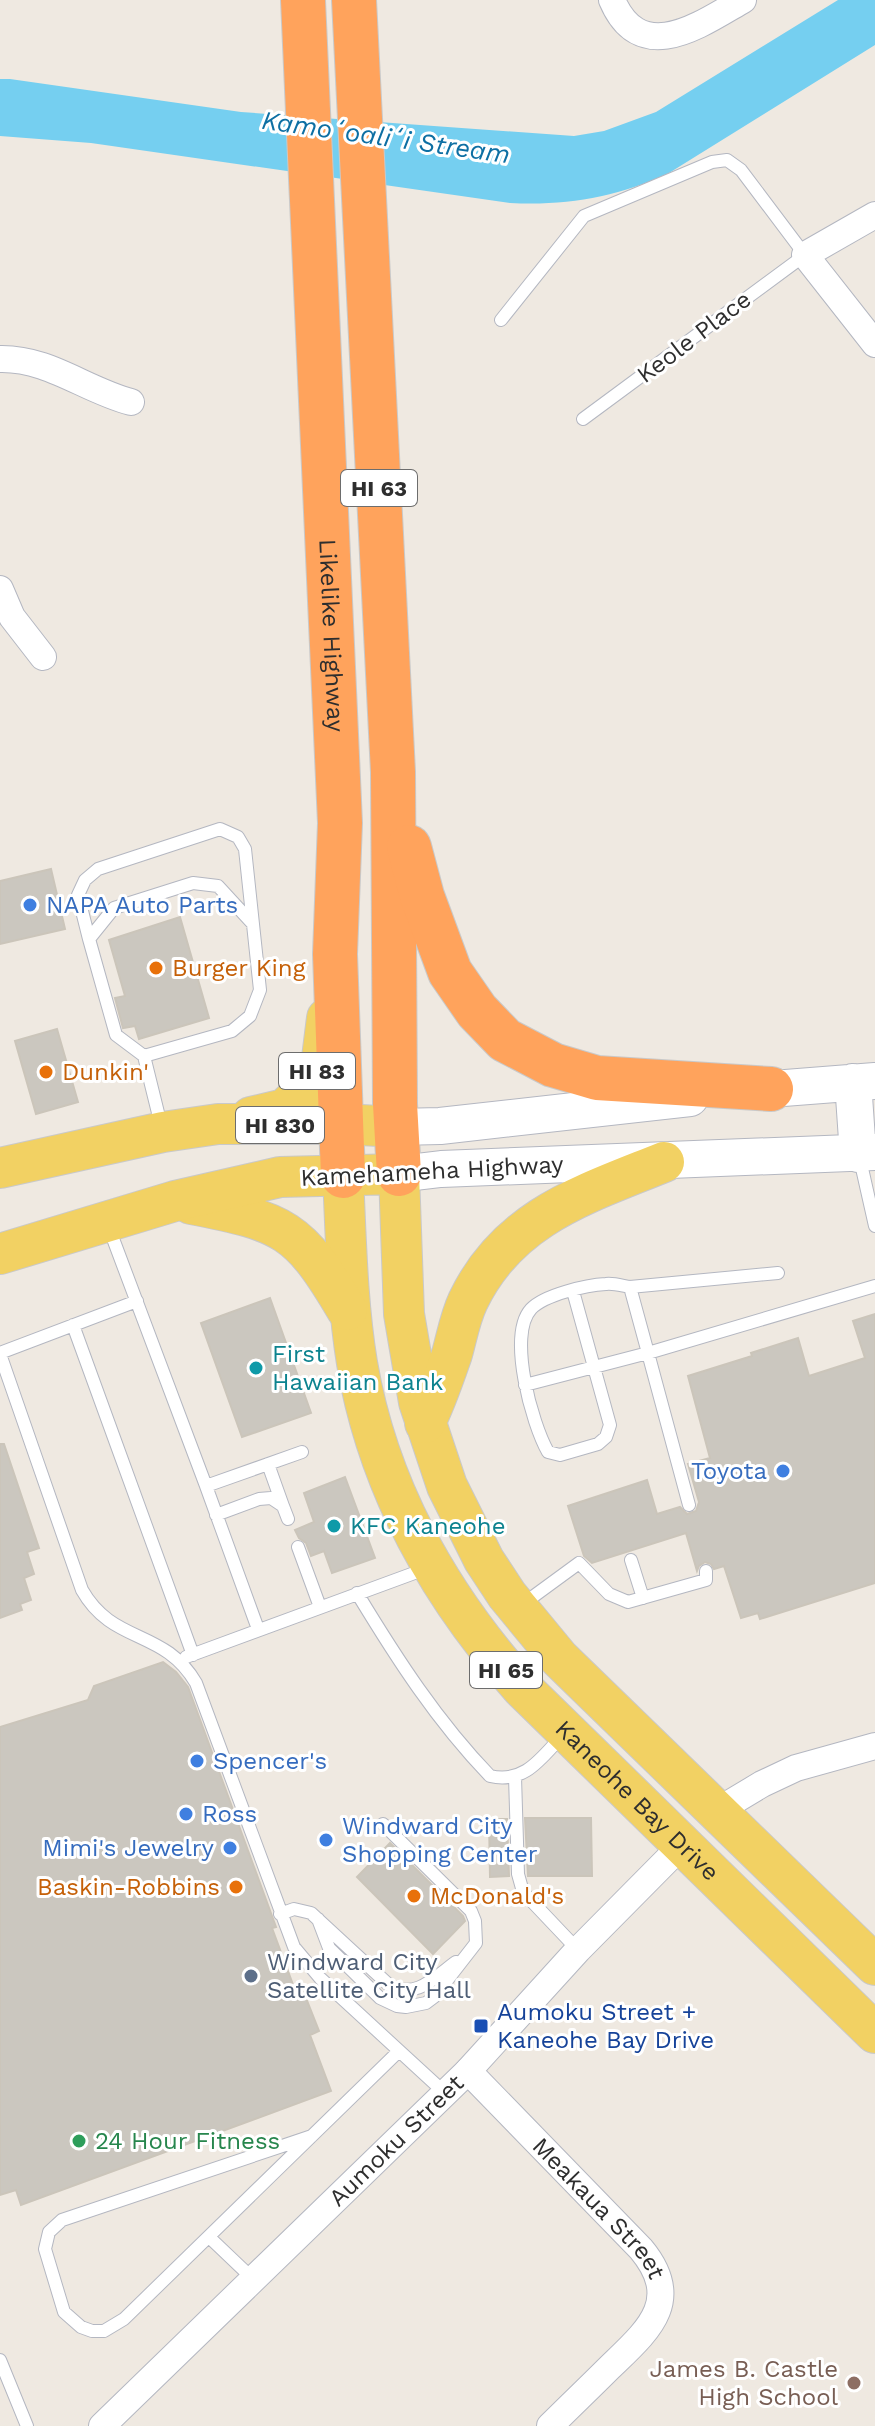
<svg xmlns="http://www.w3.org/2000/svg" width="875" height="2426" font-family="'Work Sans',sans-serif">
	<rect width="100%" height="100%" fill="#efe9e1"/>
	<path fill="#75cff0" d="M838 0H875V45L669 173C617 197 567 206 510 203L91 143 0 136V79H10L241 112 574 136 604 131 656 112Z"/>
	<path fill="#cbc7bf" stroke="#cbc5ba" stroke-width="2" d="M51 869 65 929 0 944V881Z
		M180 917 209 1018 139 1039 135 1026 123 1028 115 998 125 996 109 940Z
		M57 1029 78 1102 36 1114 15 1041Z
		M270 1298 311 1413 242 1437 201 1323Z
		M875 1314V1583L760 1619 758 1613 741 1618 724 1566 714 1569 711 1564 705 1562 699 1566 697 1571 686 1533 592 1563 584 1556 568 1506 647 1480 657 1514 680 1507 687 1514 696 1511 699 1502 688 1464 710 1458 688 1376 752 1356 751 1353 798 1338 809 1376 865 1358 853 1321Z
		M0 1444H4L39 1548 27 1552 34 1574 24 1578 31 1600 20 1604 22 1610 0 1618Z
		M345 1477 375 1558 332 1573 324 1551 311 1556 306 1543 299 1538 295 1530 314 1522 304 1493Z
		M163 1662 176 1672 188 1687 276 1927 272 1928 295 1990 302 1988 319 2031 310 2035 331 2091 21 2205 16 2190 0 2195V1727L88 1700 94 1686Z
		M525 1818H591L592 1876H528Z
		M489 1819H507L509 1876 490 1877Z
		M390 1843 463 1916 465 1921 433 1954 357 1877Z"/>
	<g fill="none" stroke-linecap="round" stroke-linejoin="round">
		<g stroke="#b4b7c1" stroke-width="14">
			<path id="lane" d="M501 320 584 216 712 162 727 160 741 170 805 255 583 419
				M89 939 78 895 85 880 98 869 220 829 238 837 245 849 260 990 250 1016 232 1031 144 1056
				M162 1129 144 1056 116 1035 89 939 114 908 193 883 218 886 253 924
				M859 1155 875 1226
				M109 1228 206 1486 302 1452
				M630 1287 778 1273
				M573 1291 610 1425 606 1437 598 1444 560 1455 548 1452C532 1424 507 1335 531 1309 544 1295 586 1285 606 1284 614 1283 623 1286 630 1287L648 1353 875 1286
				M73 1325 193 1655
				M0 1353 137 1301
				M0 1354 82 1590C113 1645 164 1628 196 1683L294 1947 320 1978 445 2093
				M525 1385 648 1353 689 1505
				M268 1464 283 1506
				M206 1486 258 1629
				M216 1515 259 1499 271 1498 283 1506 288 1519
				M298 1547 320 1607
				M631 1560 643 1598
				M357 1593C397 1659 437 1721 490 1776 525 1784 541 1758 563 1735
				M523 1604 579 1563 609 1594 628 1602 706 1580V1571
				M186 1657 428 1568
				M515 1777 518 1874 523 1892 578 1950
				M280 1914 294 1909 311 1913 389 1985C416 2000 435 1977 456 1962
				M318 1919 329 1948 380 1998 397 2006 406 2007 426 2003 434 1997 476 1943 475 1921 471 1911 383 1824
				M312 2136 62 2220 49 2232 45 2249 64 2312 81 2327 92 2331H104L124 2319 399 2051
				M209 2237 253 2279
				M0 2360 27 2426"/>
		</g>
		<g stroke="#b4b7c1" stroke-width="28">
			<g id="street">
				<path d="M612 0C641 68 701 24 743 0"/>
				<path d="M875 215 805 255 875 344"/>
				<path d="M0 359C49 358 85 390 131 402"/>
				<path d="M0 589 12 617 43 657"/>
				<path d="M717 1811 762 1784 796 1768 875 1746"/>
				<path id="s1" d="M468 2071 641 2249C685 2302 646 2332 608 2369 589 2388 569 2407 550 2426"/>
				<path id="s2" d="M102 2426 468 2071 578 1950 682 1845"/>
			</g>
		</g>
		<g stroke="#b4b7c1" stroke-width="38">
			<path id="secondary" d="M853 1082 858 1154
				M745 1091 875 1081
				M397 1127 440 1126 690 1098
				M399 1174 441 1169 875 1152"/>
		</g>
		<g stroke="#c9c9c9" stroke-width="42">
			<g id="primary">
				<path d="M251 1117 285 1109 312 1083 322 1058 327 1018"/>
				<path d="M0 1168 163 1132 218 1124H343L397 1127"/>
				<path id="s3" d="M343 1176C346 1238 347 1302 357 1363 378 1487 440 1596 522 1688L875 2033"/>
				<path d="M191 1204C284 1222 299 1228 347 1310"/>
				<path d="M0 1254 175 1201 280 1177 399 1174 404 1314 419 1402 447 1486 484 1560 507 1595 559 1658 875 1965"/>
				<path d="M425 1423C436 1401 444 1377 452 1354 457 1336 460 1318 468 1301 508 1217 585 1194 664 1162"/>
			</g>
		</g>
		<g stroke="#c9c9c9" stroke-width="46">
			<g id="highway">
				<path id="s4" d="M303 0 340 823 335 954 343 1176"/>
				<path d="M354 0 393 772 395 1104 399 1174"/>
				<path d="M409 847 422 896 450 972 477 1011 505 1040 553 1065 597 1078 771 1089"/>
			</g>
		</g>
		<use href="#lane" stroke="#fff" stroke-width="12"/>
		<use href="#street" stroke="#fff" stroke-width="26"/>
		<use href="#secondary" stroke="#fff" stroke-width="36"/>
		<use href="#primary" stroke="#f2d163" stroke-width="40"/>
		<use href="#highway" stroke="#ffa35c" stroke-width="44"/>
	</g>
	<g fill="#3f7fe0" stroke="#fff" stroke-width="3">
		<circle cx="30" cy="905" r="8"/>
		<circle cx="783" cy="1471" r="8"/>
		<circle cx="197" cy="1761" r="8"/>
		<circle cx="186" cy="1814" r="8"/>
		<circle cx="326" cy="1840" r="8"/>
		<circle cx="230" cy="1848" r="8"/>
	</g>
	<g fill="#e8710a" stroke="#fff" stroke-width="3">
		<circle cx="156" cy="968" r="8"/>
		<circle cx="46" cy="1072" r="8"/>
		<circle cx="236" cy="1887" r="8"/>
		<circle cx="414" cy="1896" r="8"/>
	</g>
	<g fill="#0f9aa8" stroke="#fff" stroke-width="3">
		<circle cx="256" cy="1368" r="8"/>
		<circle cx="334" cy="1526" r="8"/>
	</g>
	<circle fill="#5c6f8a" stroke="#fff" stroke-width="3" cx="251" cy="1976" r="8"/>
	<rect fill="#1a4fb4" stroke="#fff" stroke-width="3" x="473" y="2018" width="16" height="16" rx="4"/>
	<circle fill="#2e9e5b" stroke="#fff" stroke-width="3" cx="79" cy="2141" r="8"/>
	<circle fill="#8d6e63" stroke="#fff" stroke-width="3" cx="854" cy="2383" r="8"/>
	<g text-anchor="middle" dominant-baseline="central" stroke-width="6" stroke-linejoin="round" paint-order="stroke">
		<g fill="#fff" stroke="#6d6d6d" stroke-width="2">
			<rect x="341" y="470" width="76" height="36" rx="6"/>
			<rect x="279" y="1053" width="76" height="36" rx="6"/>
			<rect x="236" y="1107" width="88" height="36" rx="6"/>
			<rect x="470" y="1652" width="72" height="36" rx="6"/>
		</g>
		<g font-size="22" font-weight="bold" fill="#2e2e2e">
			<text x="379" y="488">HI 63</text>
			<text x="317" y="1071">HI 83</text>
			<text x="280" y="1125">HI 830</text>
			<text x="506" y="1670">HI 65</text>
		</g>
		<g font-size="24" fill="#2e2e2e" stroke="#fff">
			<text transform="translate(694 337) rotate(-37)">Keole Place</text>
			<text stroke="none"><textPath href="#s4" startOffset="636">Likelike Highway</textPath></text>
			<text transform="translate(432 1171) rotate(-3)">Kamehameha Highway</text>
			<text stroke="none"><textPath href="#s3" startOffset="718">Kaneohe Bay Drive</textPath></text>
			<text stroke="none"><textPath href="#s2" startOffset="410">Aumoku Street</textPath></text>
			<text stroke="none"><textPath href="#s1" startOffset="190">Meakaua Street</textPath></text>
		</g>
		<g font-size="24" fill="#366cbe" stroke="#fff" text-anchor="start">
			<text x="46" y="905">NAPA Auto Parts</text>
			<text x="767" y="1471" text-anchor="end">Toyota</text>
			<text x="213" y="1761">Spencer's</text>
			<text x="202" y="1814">Ross</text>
			<text x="342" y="1826">Windward City<tspan x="342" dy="28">Shopping Center</tspan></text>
			<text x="214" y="1848" text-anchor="end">Mimi's Jewelry</text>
		</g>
		<g font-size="24" fill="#c56008" stroke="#fff" text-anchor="start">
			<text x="172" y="968">Burger King</text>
			<text x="62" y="1072">Dunkin'</text>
			<text x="220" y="1887" text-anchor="end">Baskin-Robbins</text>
			<text x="430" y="1896">McDonald's</text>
		</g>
		<g font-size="24" fill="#0d838f" stroke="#fff" text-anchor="start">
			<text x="272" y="1354">First<tspan x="272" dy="28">Hawaiian Bank</tspan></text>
			<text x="350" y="1526">KFC Kaneohe</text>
		</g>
		<g font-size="24" fill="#4e5e75" stroke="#fff" text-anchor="start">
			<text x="267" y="1962">Windward City<tspan x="267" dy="28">Satellite City Hall</tspan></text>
		</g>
		<g font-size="24" fill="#164399" stroke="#fff" text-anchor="start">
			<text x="497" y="2012">Aumoku Street +<tspan x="497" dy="28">Kaneohe Bay Drive</tspan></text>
		</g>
		<g font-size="24" fill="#27864d" stroke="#fff" text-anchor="start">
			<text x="95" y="2141">24 Hour Fitness</text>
		</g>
		<g font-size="24" fill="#785e54" stroke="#fff" text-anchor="end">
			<text x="838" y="2369">James B. Castle<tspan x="838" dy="28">High School</tspan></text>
		</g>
		<g font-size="26" font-style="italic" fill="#0d6fa3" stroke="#fff">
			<text transform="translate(386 137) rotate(8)">Kamoʻoaliʻi Stream</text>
		</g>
	</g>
</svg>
